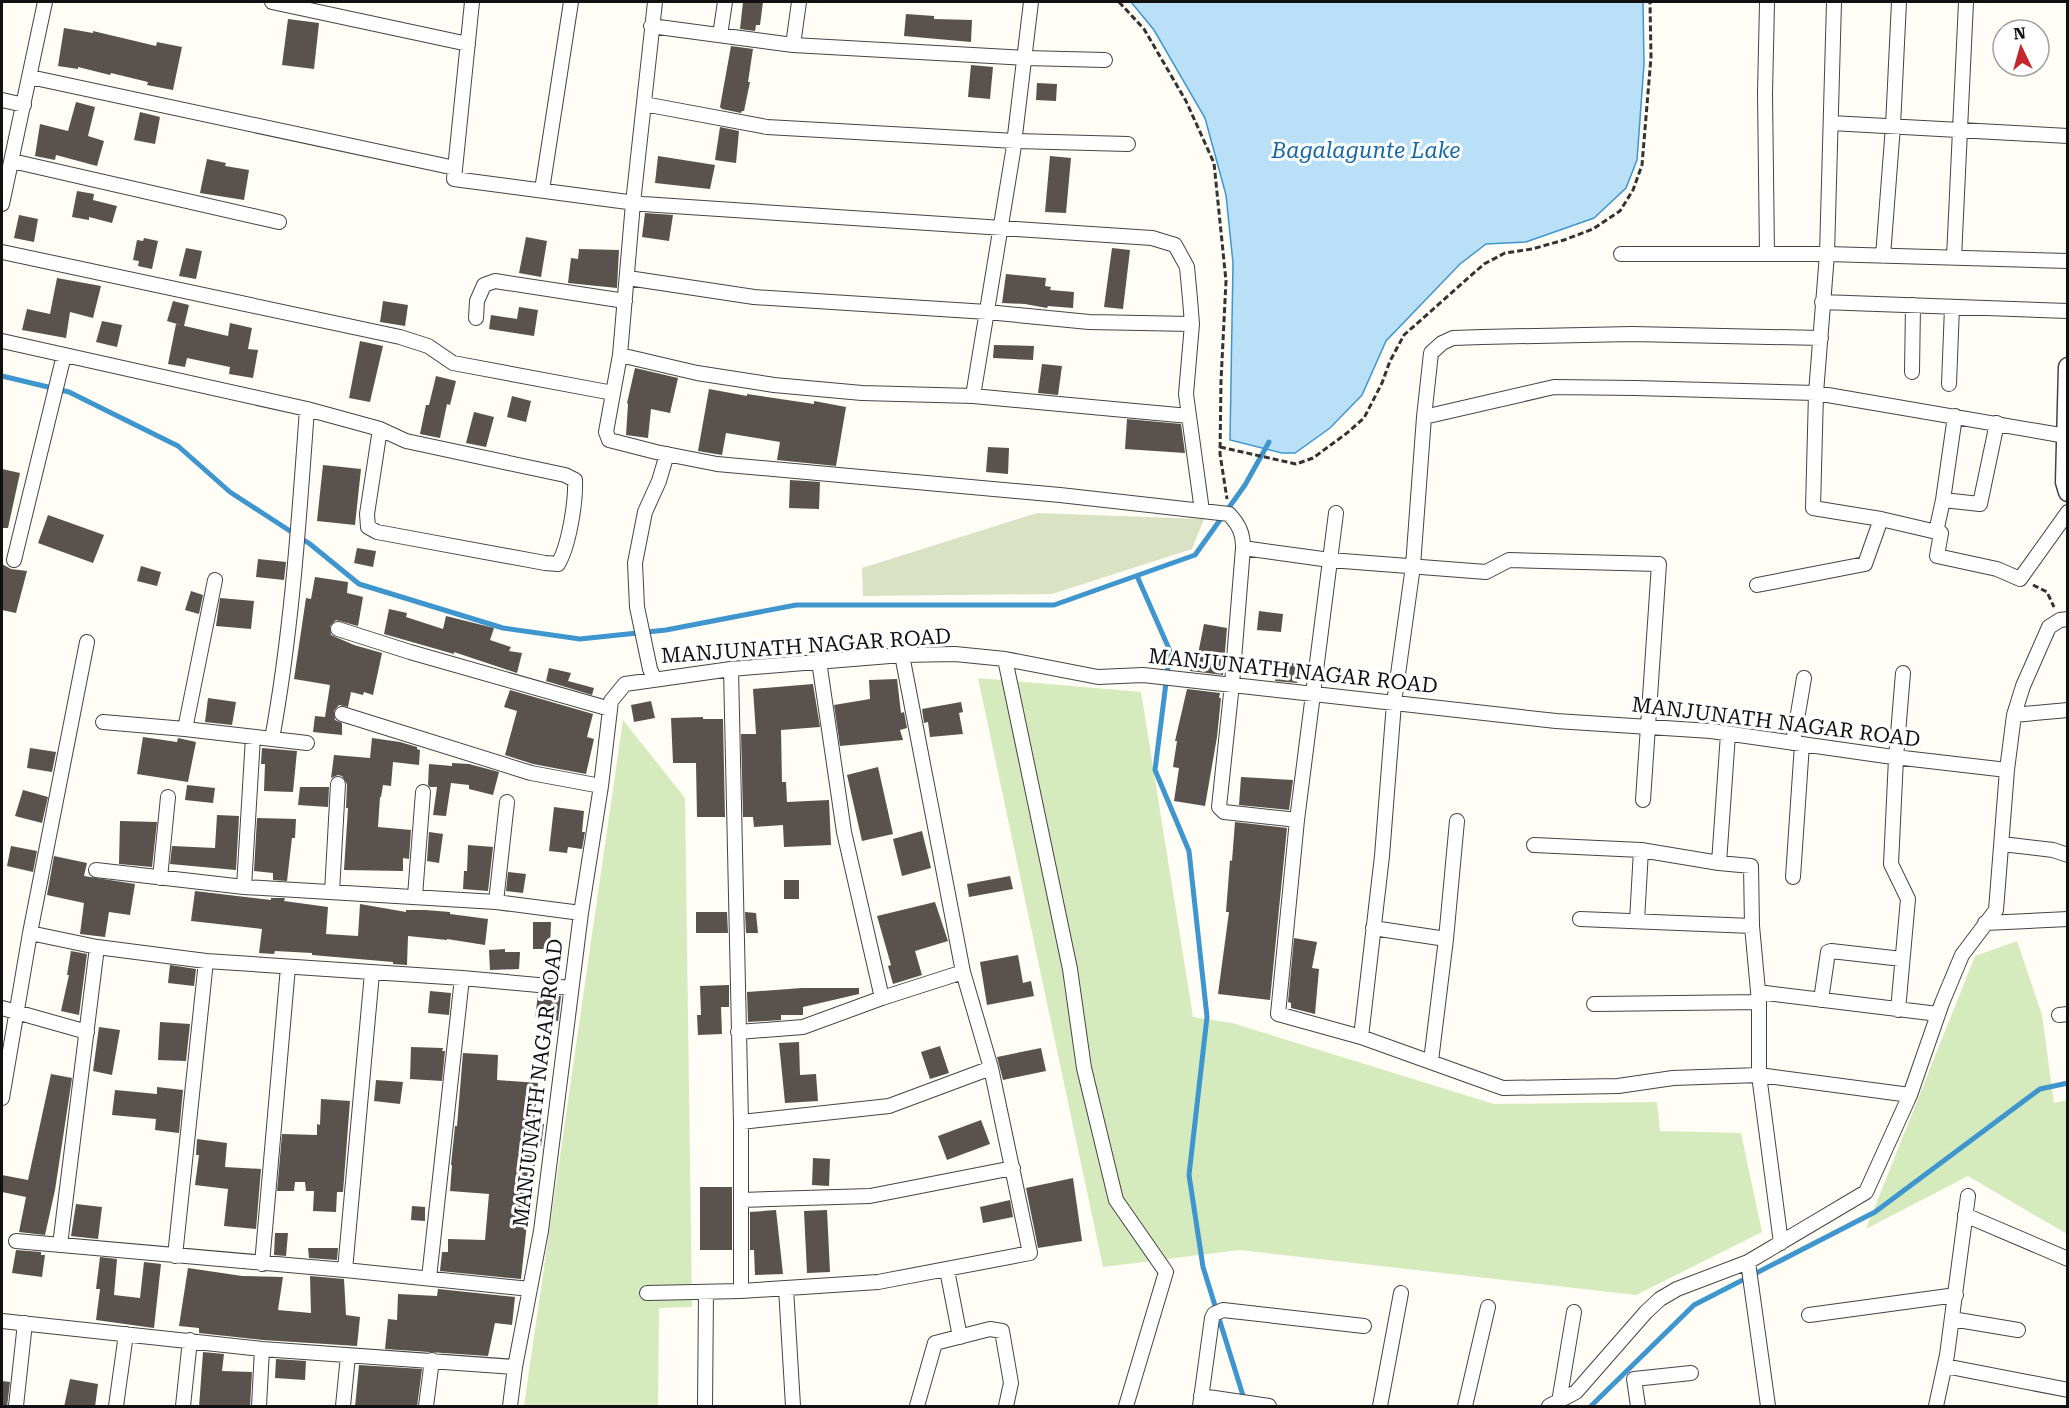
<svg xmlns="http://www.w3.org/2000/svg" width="2069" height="1408" font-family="'Roboto Serif',serif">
	<rect width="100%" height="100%" fill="#fffdf5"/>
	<path fill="#d5ebbd" d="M978 678 1141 692 1193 1017 1232 1023 1494 1104 1657 1102 1660 1131 1741 1133 1762 1232 1636 1295 1240 1250 1103 1267Z
		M623 720 685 798 692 1307 659 1308 658 1406H524Z
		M2017 941 2042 1015 2054 1103 2067 1100V1234L1968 1176 1866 1229 1975 956Z"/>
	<path fill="#d9e3c4" d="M1037 513 1204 519 1192 549 1052 594 863 596 862 568Z"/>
	<path fill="#b9e0f7" stroke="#3f96cf" stroke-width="1.5" d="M1131 2H1643L1644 64 1637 160 1626 188 1594 218 1526 242 1486 244 1460 264 1386 341 1362 395 1330 428 1295 453H1282L1230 440 1233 263 1226 195 1205 118 1154 30Z"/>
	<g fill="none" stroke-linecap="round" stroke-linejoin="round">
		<path stroke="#3f96cf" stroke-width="5" d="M2 376 69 392 178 446 230 492 310 544 359 584 503 628 580 639 666 630 796 605H1054L1195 555 1245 485 1269 442
			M1137 576 1170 651 1155 770 1189 851 1207 1017 1189 1175 1203 1267 1245 1402
			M1591 1406 1694 1305 1875 1212 2040 1089 2068 1083"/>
	</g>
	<path fill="#5a524d" d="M743 2H763L760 25H756L755 31 740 29Z
		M906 14 934 16V19L972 20 971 42 904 36Z
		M288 19 319 23 314 69 282 65Z
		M64 28 93 33V31L156 46 157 42 182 47 173 90 147 85 148 82 111 73 110 75 78 67V69L58 66Z
		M731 46 753 49 748 82H750L744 111H742L741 113 722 109 720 107Z
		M971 65 993 67 990 99 968 97Z
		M1037 83 1057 84 1056 101 1036 100Z
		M76 102 95 107 88 136 104 141 97 166 56 155 55 160 35 156 40 124 68 131Z
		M140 112 160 117 155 144 134 140Z
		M720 127 739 131 736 163 715 160Z
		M658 156 715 165 710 189 655 183Z
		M1050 156 1071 158 1066 213 1045 212Z
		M207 159 226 163 225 166 249 170 244 200 200 193Z
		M77 191 94 194 93 200 117 206 112 223 89 217V220L72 217Z
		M645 213 673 215 669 241 642 237Z
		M19 215 38 219 34 242 14 238Z
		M526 237 547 241 541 277 519 273Z
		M144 238 158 241 152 269 138 266 139 261 133 260 137 240 143 241Z
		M186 248 202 251 196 279 179 276Z
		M1112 248 1130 250 1123 309 1104 307Z
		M579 249 619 250 617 288 568 283 571 258 578 259Z
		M1006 274 1046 278 1045 286 1051 287 1050 290 1074 292 1073 308 1048 306 1047 308 1025 304 1002 303Z
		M57 278 101 286 93 318 70 312 66 338 22 330 27 309 50 314Z
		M173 301 189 305 184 326 167 321Z
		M383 301 408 305 405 326 380 322Z
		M519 307 538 310 534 336 489 329 491 315 517 319Z
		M102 321 122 325 117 347 96 342Z
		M230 323 252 328 248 349 258 350 253 378 229 374 230 367 187 358 185 367 168 364 176 324 228 336Z
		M360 341 383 346 370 402 349 398Z
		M994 345 1034 346 1033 360 993 358Z
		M1042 364 1062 366 1058 395 1038 393Z
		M635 368 678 378 670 413 651 409 648 438 626 435 628 404 627 403Z
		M436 376 456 381 450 405 447 404 440 438 420 434 426 405H429Z
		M709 389 747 396V394L814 404V401L846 407 836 466 777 460 780 442 726 433 722 455 698 451Z
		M512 396 531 401 526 422 507 417Z
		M474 412 494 417 486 447 466 443Z
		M1127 419 1181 424 1185 453 1125 449Z
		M988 447 1009 448 1008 474 986 472Z
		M323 465 361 469 355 525 317 521Z
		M2 469 20 473 8 528H2Z
		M790 480 820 482 819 509 789 508Z
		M48 515 104 535 93 563 38 543Z
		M357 548 376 551 373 567 354 563Z
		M258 559 286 562 284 580 256 577Z
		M2 564 11 569 27 571 16 613 2 610Z
		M141 566 161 572 157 586 137 581Z
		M315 577 348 582 347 593 363 597 358 626 336 620 330 626 331 635 354 645 382 653 373 695 364 692 363 695 351 692 348 707 339 705 334 711 335 720 342 723V735L313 732 315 716 325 717 330 685 294 679 306 598 311 599Z
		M191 591 203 595 199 614 185 610Z
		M220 598 254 601 251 629 216 626Z
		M389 609 407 613 406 617 443 629 446 616 494 628 490 640 511 647 509 651 522 653 517 673 454 652V654L384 634Z
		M1259 611 1283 614 1281 632 1257 630Z
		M1204 624 1227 628 1223 675 1190 671 1193 653 1198 654Z
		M1278 661 1300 664 1297 683 1275 681Z
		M549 668 571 673 568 681 594 688 592 695 546 681Z
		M897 679 901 713 904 712 907 728 900 730 903 740 840 746 834 705 870 699 869 680Z
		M813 684 820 727 781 730 782 782H786L787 802 829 800 831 845 784 847 783 825 754 827 753 817H743L741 734H756L753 689Z
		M1187 689 1220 693 1219 698H1221L1217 737 1205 806 1174 801 1179 768 1173 767 1177 741H1175Z
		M510 690 593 714 587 737 594 739 586 774 533 764 505 755 517 711 504 707Z
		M208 698 236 702 232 725 205 722Z
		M651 701 655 718 634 722 631 705Z
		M961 702 963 712 959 713 963 734 930 737 928 722 924 723 922 709Z
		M703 717V719H723L725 817H697L696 763H673L671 718Z
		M143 737 177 742 178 738 196 742 188 782 137 774Z
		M372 738 400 742 417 747V749L420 750 419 765 393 762 391 786 383 785 381 797H380L378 827 411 830 409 859 403 858V871L344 870 348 808H346L347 784 342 776 338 775 331 778 334 755 370 758Z
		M30 748 56 752 52 772 27 768Z
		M262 748 297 751 293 792 264 791 265 764H261Z
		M452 763 469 764 499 772 493 795 469 789V785L451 783 446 816 433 815 437 787H430L428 785 429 764 452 766Z
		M878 767 893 834 862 841 847 775Z
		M1241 777 1293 780 1289 810 1239 805Z
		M187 785 215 788 213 803 185 800Z
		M300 787H329L328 807 298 805Z
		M23 790 48 797 42 823 15 816Z
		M554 807 584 811 582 832H585L582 849 568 847 567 853 549 851Z
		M217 815 239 816 236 870 170 864 172 846 215 848Z
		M257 818 296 819 295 838H292L287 881 273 880V873L254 871Z
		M120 821 157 822 152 867 119 864Z
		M1235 822 1287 828 1270 1000 1218 994 1229 912H1226L1230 860 1232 861Z
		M922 831 931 868 902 876 893 839Z
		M429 832 443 834 439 863 427 861Z
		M468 845 493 847 488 891 463 889 464 871H467Z
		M11 846 37 851 33 872 7 866Z
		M54 856 87 863 84 876 135 884 130 915 109 912 105 937 80 934 84 903 47 895Z
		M508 872 526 874 523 893 506 891Z
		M1010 876 1013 889 969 897 967 884Z
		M784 880H799V899H784Z
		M195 891 271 900V898H285L284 901 328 907 326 934 358 936 360 904 406 912V910H425L450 912V914L488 919 485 945 447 939V940L408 936 407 965 393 964V962L312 955V953L275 951 274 954 259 953 262 929 191 921Z
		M935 902 948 941 915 951 922 975 893 984 888 966 891 965 877 916Z
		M696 912H727L728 933H696Z
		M745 912 756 913 758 933H746Z
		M533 922H551L550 949H533Z
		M1294 938 1317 942 1312 968 1319 969 1315 1014 1291 1008V1003L1288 1002Z
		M505 949V952H520L519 969 490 970 489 950Z
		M71 951 87 954 79 1015 61 1011 69 975H67Z
		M1018 955 1023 983 1031 981 1034 996 987 1005 980 962Z
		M170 965 196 969 194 986 168 983Z
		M729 985V1007H721L722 1034 698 1035 697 1015H701L700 986Z
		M802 988H859V994L803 1007V1015H781V1020L748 1022 747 992Z
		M430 991 451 993 449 1015 428 1013Z
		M538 994 561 996 558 1021 535 1018Z
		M160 1022 190 1024 186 1061 158 1060Z
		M99 1027 120 1030 112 1075 93 1071Z
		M799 1042 800 1075 816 1074 818 1101 785 1103 779 1043Z
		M940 1046 949 1073 930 1079 921 1052Z
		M411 1047 443 1048 442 1051H445L442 1081 410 1079Z
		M1041 1048 1046 1071 1003 1080 997 1057Z
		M463 1053 498 1055 497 1080 538 1083 534 1122 544 1124 541 1146 538 1145 532 1182H534L533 1197 530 1196 521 1279 440 1271 442 1252H448V1239L485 1240 489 1194 450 1191 452 1165H451L455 1126H457Z
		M51 1074 72 1078 55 1190 45 1235 19 1232 26 1197 2 1192V1175L28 1180Z
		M376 1080 403 1082 400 1104 374 1101Z
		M157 1087 183 1090 179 1133 155 1130 156 1119 112 1115 115 1090 157 1094Z
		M321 1099 350 1101 343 1192H337L336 1212 313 1211 314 1191H306L305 1182H295L294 1191H277L282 1134 317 1135V1124L320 1125Z
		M981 1120 990 1144 947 1160 938 1136Z
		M197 1139 227 1143 225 1167 261 1169 256 1229 224 1226 228 1189 195 1185 199 1155H196Z
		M813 1158 830 1159 829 1186 812 1185Z
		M1073 1178 1082 1241 1038 1248 1026 1188Z
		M700 1187H732V1250H700Z
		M1010 1200 1013 1217 983 1223 980 1207Z
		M76 1204 102 1207 98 1239 71 1236Z
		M412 1206 425 1207V1221L411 1220Z
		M776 1210 783 1274 755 1275 754 1250H750V1212Z
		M827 1210 830 1272 807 1273 804 1211Z
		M275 1233H288L286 1256 274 1255Z
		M308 1248H338L337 1260 309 1258Z
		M16 1250 41 1252V1255H45L42 1277 12 1273Z
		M100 1257 117 1259 114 1295 140 1298 144 1262 161 1264 154 1328 96 1320 100 1289H96Z
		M188 1268 242 1276 283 1277 278 1310 311 1313 310 1276 344 1279 346 1315 360 1317 357 1346 263 1340 199 1333V1328L179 1326Z
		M438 1289 515 1297 512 1325 495 1323 488 1356 385 1349 388 1319 397 1320 398 1294 437 1296Z
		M203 1352 224 1354 222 1371 252 1372 250 1407H199Z
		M276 1359 306 1361 305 1380 275 1378Z
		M359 1365 422 1369 417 1407H355Z
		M70 1379 98 1384 95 1407H64Z
		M2 1381 10 1382 7 1407H2Z"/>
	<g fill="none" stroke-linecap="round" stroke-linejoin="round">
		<g stroke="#444" stroke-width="16">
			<path id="minor" d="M272 2 468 44
				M472 2 454 179 643 204 1152 238 1175 245 1187 267 1190 299 1192 324 1186 394 1202 511
				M655 2 633 203 620 355 606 432 609 440 656 452 717 464 1060 495 1229 514C1239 525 1243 533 1243 548L1232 684 1219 807 1224 812 1297 820
				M1834 2 1827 254 1816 393 1813 508 1881 519 1941 533 1937 556 1997 569 2020 579 2068 512
				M1767 3 1765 93 1767 254
				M651 26 793 45 1025 58 1105 60
				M720 35 725 2
				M793 45 799 2
				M30 77 455 168
				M2 100 24 105
				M644 104 767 127 1015 141 1128 144
				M1831 123 2068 136
				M12 161 279 222
				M542 190 571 2
				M2 204 45 2
				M2 252 400 337 428 346 453 363 613 393
				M1621 254H1827L2068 261
				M1883 256 1893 126 1899 2
				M1954 258 1966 2
				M628 278 754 297 987 312 1089 322 1192 324
				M1822 302 2068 311
				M476 318 477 301 484 285 495 281 625 301
				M2 341 307 409 380 429 406 441 565 475 575 480C576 501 569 546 558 564L545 563 377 532 368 527 367 514 380 429
				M620 355 697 373 774 385 862 393 973 396 1189 416
				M1912 372 1913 305
				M1949 384 1952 307
				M973 396 1013 152 1031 2
				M1424 417 1554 387 1635 388 1816 393 2066 436
				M1943 500 1980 504 1997 423
				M1336 513 1297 820 1278 1014 1361 1037 1503 1088 1618 1086 1673 1078 1759 1075 1910 1095
				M1936 532 1943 500 1955 416
				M1243 548 1330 560 1486 572 1509 560 1659 564 1643 800
				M14 560 64 355
				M1757 585 1865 564 1881 519
				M338 629 410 652 610 709
				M1005 659 1070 969 1084 1068 1116 1200 1166 1272 1126 1406
				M819 661 844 832 882 998
				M731 669 741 1122V1291
				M654 678 650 669 637 607 635 563 645 512 659 481 667 454
				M342 714 531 773 601 786
				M2014 715 2068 710
				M103 722 185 729 307 743
				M185 729 215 580
				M272 739C292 630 299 519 307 409
				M1793 743 1804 678
				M2002 844 2053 850 2068 855
				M1534 845 1641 850 1719 863 1751 866 1752 926 1759 1002V1075L1781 1243
				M1719 863 1728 734
				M96 870 244 887 496 902 581 913
				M1793 877 1802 744
				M160 878 168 797
				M244 887 253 737
				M332 892 338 784
				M415 896 423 792
				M496 902 507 802
				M1580 919 1752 926
				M1637 921 1641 850
				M1985 923 2068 919
				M1373 928 1446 939
				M30 933 97 947 206 961 462 978 571 988
				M1758 992 1938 1014
				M1821 1000 1828 952 1831 951 1902 959
				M1594 1004 1759 1002
				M2 1008 87 1032
				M1898 1010 1908 899 1891 864 1896 758 1903 673
				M2059 1015 2068 1014
				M738 1032 803 1027 882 998 963 972
				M1361 1037 1382 856 1394 703 1413 566 1424 417 1431 353 1442 343 1453 338 1482 337 1632 334 1821 338
				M1431 1061 1446 939 1457 821
				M2 1098 30 933 87 642
				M741 1122 889 1106 991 1068
				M741 1200 870 1196 1013 1168
				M1965 1215 2068 1259
				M16 1241 345 1270 530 1289
				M60 1245 97 947
				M175 1256 206 961
				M1748 1262 1768 1406
				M262 1264 288 967
				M345 1270 372 973
				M947 1270 960 1337
				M429 1278 462 978
				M786 1288 793 1406
				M647 1293 741 1291 878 1282 1030 1253 991 1068 963 972 902 655
				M1809 1315 1956 1295
				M1952 1319 2018 1330
				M2 1321 262 1349 515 1367
				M1945 1366 2068 1390
				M1201 1396 1269 1406
				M1559 1402 1574 1312
				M16 1406 25 1323
				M116 1406 126 1334
				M183 1406 190 1340
				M259 1406 262 1349
				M343 1406 348 1356
				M426 1406 432 1360
				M510 1406 515 1367 541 1231 581 913 601 786 611 701 625 684 731 669 902 655 955 654 1005 659 1098 677 1143 675 1556 721 1711 731 1886 756 2007 770
				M705 1406 706 1292
				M917 1406 935 1343 990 1329 1002 1331 1011 1383 1006 1406
				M1200 1406 1212 1318 1214 1314 1223 1310 1364 1326
				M1380 1406 1401 1293
				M1465 1406 1488 1307
				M1549 1406 1576 1392 1646 1312 1660 1299 1677 1289 1748 1262 1866 1192 1910 1095 1942 1003 1962 955 1996 910 2007 770 2014 715 2023 686 2049 627 2060 620 2068 619
				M1638 1406 1634 1379 1691 1373
				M1936 1406 1947 1355 1968 1196"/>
		</g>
		<g stroke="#444" stroke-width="21">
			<path id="tertiary" d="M2068 367 2065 482 2068 492"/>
		</g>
		<path stroke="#333" stroke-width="3" stroke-dasharray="6 3" stroke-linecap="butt" d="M1119 2 1144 29 1186 101 1214 163 1226 281 1221 381 1220 454 1227 499
			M1220 447 1296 464 1313 458 1347 433 1364 418 1382 383 1390 361 1404 335 1484 264 1505 253 1532 249 1564 240 1593 229 1620 211 1633 190 1642 165 1651 57 1650 2
			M2033 585 2047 592 2054 607"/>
		<use href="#minor" stroke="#fff" stroke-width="14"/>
		<use href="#tertiary" stroke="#fff" stroke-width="18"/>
	</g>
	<g text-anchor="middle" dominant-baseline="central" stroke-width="6" stroke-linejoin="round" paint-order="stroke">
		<g font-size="21" fill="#111" stroke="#fff">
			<text transform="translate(806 646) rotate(-4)">MANJUNATH NAGAR ROAD</text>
			<text transform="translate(1293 671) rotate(6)">MANJUNATH NAGAR ROAD</text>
			<text transform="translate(1776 722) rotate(7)">MANJUNATH NAGAR ROAD</text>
			<text transform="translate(538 1083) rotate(-83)">MANJUNATH NAGAR ROAD</text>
		</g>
		<g font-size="22" font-style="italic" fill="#1768a6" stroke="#fff">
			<text x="1366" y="150">Bagalagunte Lake</text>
		</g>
	</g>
	<rect width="2069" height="1408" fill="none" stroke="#111111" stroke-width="6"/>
	<g transform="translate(2021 48) rotate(355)"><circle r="28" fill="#ffffff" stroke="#a0a0a0" stroke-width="1.5"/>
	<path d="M0-4.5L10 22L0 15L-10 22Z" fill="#c4262e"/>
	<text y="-9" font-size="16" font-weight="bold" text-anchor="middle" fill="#111111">N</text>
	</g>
</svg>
